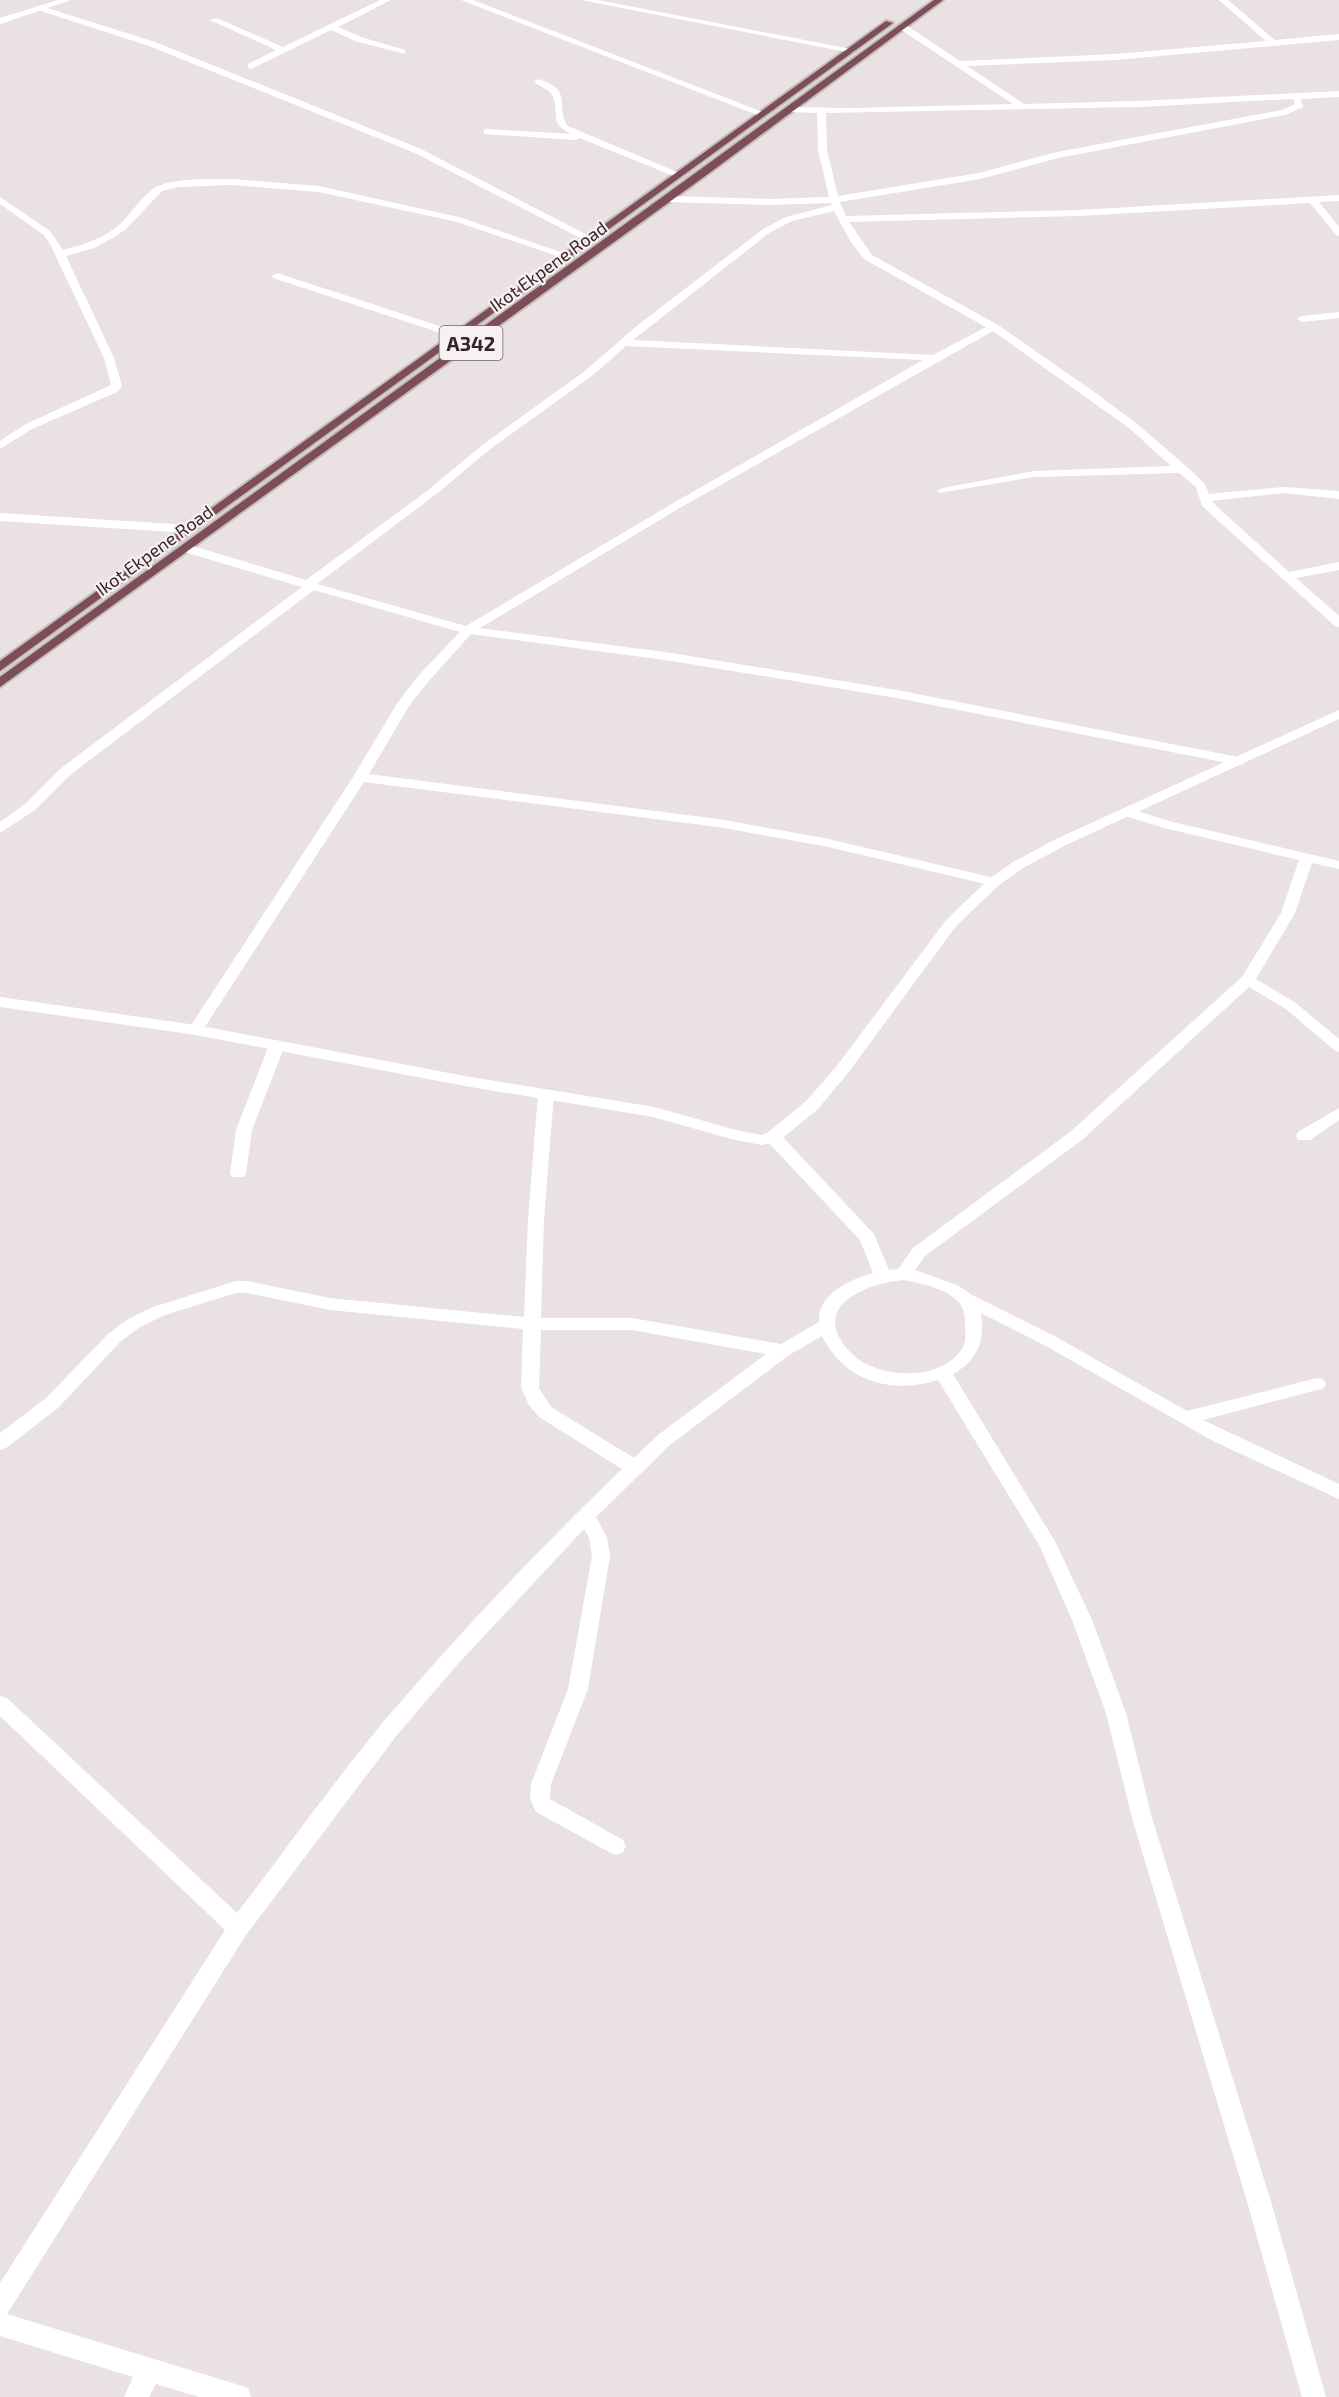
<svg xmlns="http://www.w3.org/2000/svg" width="1339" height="2397" font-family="'Exo 2',sans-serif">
	<rect width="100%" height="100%" fill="#eae1e5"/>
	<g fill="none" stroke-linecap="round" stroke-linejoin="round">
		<g stroke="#c4bdbe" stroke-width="4">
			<path id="trunk" d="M934 0H943L708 174 0 687V677Z
				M886 21 893 23 0 671V661Z"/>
		</g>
		<path fill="#fff" fill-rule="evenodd" d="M380 0H391L338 27 361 37 405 50V54L355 41 331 30 251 69 248 68V64L276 50 210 20 217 18 283 47Z
			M461 0H473L768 114 760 116Z
			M581 0H598L856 50 852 53Z
			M1219 0H1228L1275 40 1339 34V40L1115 60 967 66 1024 104 1138 101 1339 91V97L1301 99 1303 107 1285 115 1058 158 980 179 840 202 846 216 1078 210 1339 195V201L1319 202 1339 227V236L1336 235 1310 203 1078 216 849 222 872 255 998 325 1097 394 1137 424 1187 467 1205 484 1209 494 1284 487 1339 491V499L1284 493 1211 501 1289 572 1339 562V570L1296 578 1339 616V627L1335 626 1202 506 1196 487 1179 473 1034 477 939 493 937 491 943 488 1034 471 1171 466 1129 428 993 331 678 509 480 628 672 653 897 690 1238 757 1243 758 1245 761 1243 764 1238 765 897 698 672 661 471 634 427 683 409 706 369 774 718 819 824 838 999 879 1001 882 994 886 824 846 718 827 364 782 201 1033H191L188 1030 353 777 396 705 417 677 460 632 314 590 70 775 35 810 0 833V822L25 804 60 769 302 587 181 551V545H189L306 580 427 491 481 446 585 371 638 325 763 229 786 217 832 205 831 203 769 205 667 202 662 199 667 196 769 199 829 197 818 150 817 113 790 112 787 111V107L852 108 1013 104 900 29V25H906L960 61 1115 54 1266 41ZM1293 99 1295 104 1282 110 1057 152 979 173 838 196 827 150 826 113 1138 107ZM834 211 851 242 864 259 986 327 933 355 633 340 769 233 792 221ZM626 346 923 360 670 505 466 626 317 584 435 495 489 450 593 375Z
			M41 6 155 42 421 149 595 239 586 241 415 153 149 46 38 10 37 8Z
			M538 79C575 91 554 104 568 126L684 175 676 177 580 138 576 140 484 134V130L487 129 572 134C548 124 560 114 553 97 550 89 540 87 534 82Z
			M233 179 319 186 459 217 572 256 563 258 457 222 319 192 233 185 178 187 162 191 126 229 116 236 94 248 66 256 114 358 122 386 117 392 32 429 0 449V441L24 425 111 385 104 358 50 244 44 235 0 204V197L50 231 63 250C83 245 102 239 118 226 130 216 145 191 158 186 181 177 209 180 233 179Z
			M277 273 461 333 462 335 461 337H453L273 278 272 276Z
			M1339 312V318L1302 322 1297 319 1302 316Z
			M1127 808 1173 822 1339 861V869L1312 863 1295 913 1256 979 1296 1003 1339 1039V1052L1334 1050 1286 1009 1249 987 1082 1140 925 1256 915 1270 959 1286 972 1295 1056 1337 1187 1411 1317 1378 1323 1379 1326 1384 1323 1389 1317 1390 1203 1420 1339 1484V1499L1215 1442 1044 1345 981 1313C985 1342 978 1360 953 1374L1056 1543 1092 1620 1126 1713 1152 1818 1272 2205 1326 2397H1302L1248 2205 1132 1818 1106 1713 1072 1620 1039 1545 938 1380C891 1395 844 1381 822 1336L789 1355 670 1445 596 1517 607 1537 610 1556 588 1689 551 1784 550 1799 623 1840 626 1846 623 1852 616 1855 609 1852 536 1812 530 1799 531 1784 568 1689 592 1556 589 1537 584 1529 457 1665 397 1735 246 1935 7 2314 239 2385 248 2388 251 2397H199L156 2384 149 2397H124L133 2377 0 2336V2283L225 1930 0 1716V1696L7 1698 237 1913C286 1849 333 1783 384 1721 459 1633 539 1549 622 1469L539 1417 529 1405 521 1388 523 1329 330 1310 247 1293H236L165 1315 140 1327 120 1342 58 1408 6 1448 0 1450V1433L46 1398 108 1334 128 1319 153 1307 236 1281H247L330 1298 524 1317 528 1219 538 1094 546 1089 554 1094 544 1219 541 1318H632L781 1344 819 1322C817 1294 851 1279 873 1273L860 1240 767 1141 765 1137 767 1133H779L874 1234 889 1270 898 1269 913 1248 1070 1132 1242 977 1281 913 1299 860 1164 828 1122 815 1120 812ZM903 1280C921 1283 950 1289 961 1305 965 1311 965 1321 965 1328 966 1335 966 1344 961 1350 938 1383 874 1379 849 1351 809 1306 865 1284 903 1280ZM541 1330H632L766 1354 658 1435 634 1458 551 1407 539 1388Z
			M277 1040 285 1045 252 1130 246 1173 244 1177H232L230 1173 236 1130 269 1045Z
			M1339 1108V1120L1310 1140H1298L1296 1136 1298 1132Z"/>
		<path fill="#fff" fill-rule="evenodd" d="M58 0H71L0 24V18Z
			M0 513 189 525 195 529 189 533 0 521Z
			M1339 710V719L1066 845 1023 868 999 885 956 926 848 1073 818 1109 779 1141 762 1145 735 1140 653 1117 465 1086 196 1035 0 1007V997L196 1025 465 1076 654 1107 736 1130 762 1135 767 1133 806 1101 836 1067 946 920 989 879 1013 862 1056 839Z"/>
		<use href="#trunk" fill="#7e4e57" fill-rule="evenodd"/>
	</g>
	<g text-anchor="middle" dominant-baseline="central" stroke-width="4.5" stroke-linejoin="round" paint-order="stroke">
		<g font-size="18" fill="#392328" stroke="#f7f1f4">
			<text transform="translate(548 266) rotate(-36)">Ikot Ekpene Road</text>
			<text transform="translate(154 550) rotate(-36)">Ikot Ekpene Road</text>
		</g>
		<rect fill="#f7f1f4" stroke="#726165" stroke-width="1.5" x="439.5" y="326" width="63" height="34" rx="4.5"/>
		<g font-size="20" font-weight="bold" fill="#392328">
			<text x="471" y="343">A342</text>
		</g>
	</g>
</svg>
